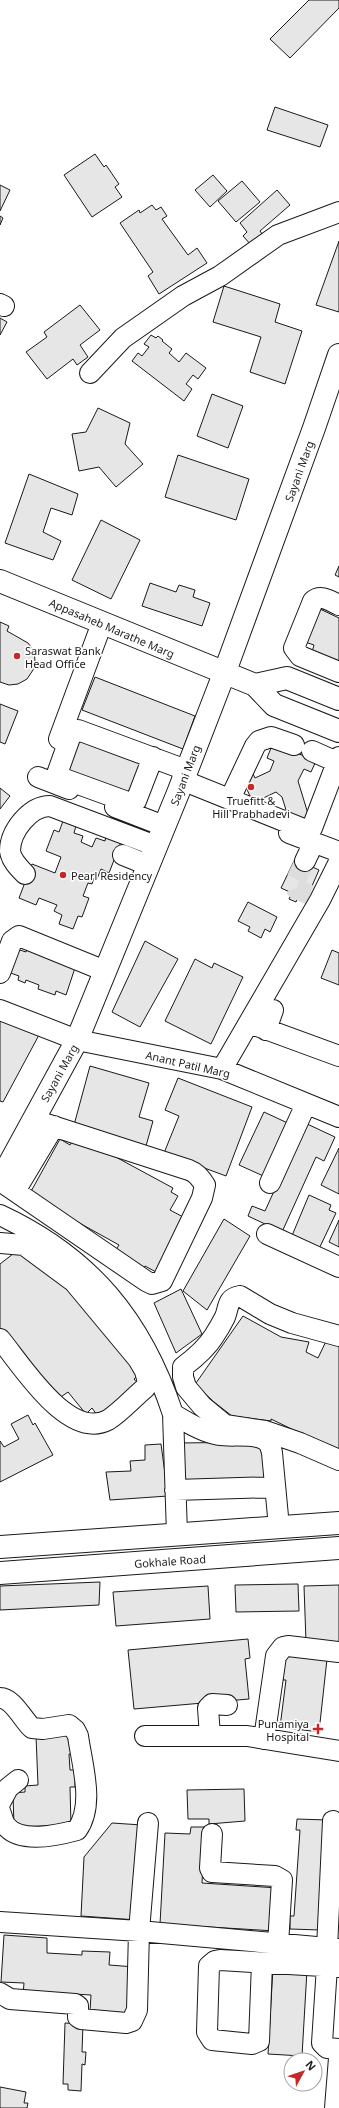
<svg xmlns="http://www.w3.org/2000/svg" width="339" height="2108" font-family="'Noto Sans',sans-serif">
	<rect width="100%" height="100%" fill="#fff"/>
	<path fill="#e6e6e6" stroke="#1a1a1a" d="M309 0H339V8L290 58 270 39Z
		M275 107 328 125 320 147 267 130Z
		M95 154 104 167 106 165 119 184 115 187 122 197 92 217 64 175Z
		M213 175 227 191 210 207 195 190Z
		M242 181 260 202 236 222 218 201Z
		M0 185 10 190 0 211Z
		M277 190 290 205 260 231 263 235 251 245 243 236 247 232 240 223Z
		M152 205 156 210 161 207 167 216 162 219 188 255 197 248 207 263 159 294 148 276 153 272 120 223 139 210 140 213Z
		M0 216 3 218 0 225Z
		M339 241V312L316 305Z
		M224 286 280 304 275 322 302 331 285 384 250 372 261 337 213 322Z
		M80 305 100 330 80 345 88 357 77 365 73 359 47 379 26 352 47 337 44 332Z
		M0 318 7 322 0 335Z
		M151 335 156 338 158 336 163 340 162 341 172 349 169 353 179 362 186 353 206 368 198 379 193 375 186 384 192 389 184 401 132 361 138 353 142 356 149 347 144 344Z
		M212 394 243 406 228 448 197 436Z
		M98 408 130 423 125 444 143 464 116 487 99 467 79 471 72 434 86 432Z
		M178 455 249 479 236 520 165 497Z
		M29 474 78 494 72 515 51 508 43 532 61 541 53 560 5 543Z
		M101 520 140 540 111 599 72 580Z
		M339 566V577L335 575Z
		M150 583 176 592 179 585 195 590 193 597 210 603 202 626 142 606Z
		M320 609 339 618V666L312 652 314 645 305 642Z
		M0 622 9 626 7 631 28 643 34 651 35 661 33 670 27 679 18 684 9 685 0 682Z
		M95 677 195 716 183 749 82 710Z
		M0 704 18 711 5 744 0 742Z
		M80 736 145 758 133 794 65 770Z
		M273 743 316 761 311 772 304 769 298 781 309 817 290 823 282 797 276 792 253 803 242 778 253 774 255 778 270 771 274 761 267 758Z
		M0 788 10 796 0 809Z
		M63 821 76 826 74 833 83 836 81 842 92 847 96 838 105 841 106 836 121 842 109 873 101 869 97 879 94 878 92 884 88 883 83 896 89 898 82 917 78 916 73 929 59 924 62 915 54 911 57 905 39 898 36 905 19 898 32 864 55 873 61 857 46 851 54 830 59 832Z
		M295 859 319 870 305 902 297 899 296 902 289 899 292 893 281 888Z
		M248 902 277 917 270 932 265 929 261 938 248 931 250 927 238 921Z
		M145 941 178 959 140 1027 112 1012Z
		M28 947 76 965 66 995 56 991 55 995 38 989 39 985 26 980 25 983 18 980 19 976 5 971 14 948 26 952Z
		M332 950 339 953V985L321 978Z
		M195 959 212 968 214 963 243 977 211 1044 165 1021Z
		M0 1018 39 1035 3 1102 0 1101Z
		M90 1066 149 1083 139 1117 153 1121 146 1146 74 1125Z
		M178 1078 252 1107 226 1176 164 1153 179 1116 165 1110Z
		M264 1112 294 1126 270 1179 239 1165Z
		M305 1123 335 1137 324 1161 316 1157 282 1232 248 1216 252 1206 265 1211Z
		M75 1135 173 1188 171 1192 178 1196 170 1210 185 1218 156 1272 145 1266 141 1273 115 1251 119 1245 29 1195 60 1139 70 1145Z
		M339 1148V1194L321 1185Z
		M309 1195 331 1205 329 1210 336 1213 318 1251 291 1238Z
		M224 1219 250 1236 207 1310 183 1291Z
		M339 1220V1247L329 1242Z
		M22 1247 57 1273 141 1373 134 1379 141 1387 107 1416 104 1411 97 1415 92 1408 86 1414 68 1392 55 1401 0 1333V1264Z
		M181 1289 202 1334 176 1353 154 1303Z
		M243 1316 281 1337 309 1342 306 1352 318 1358 329 1335 339 1340V1452L271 1419V1421L232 1416 214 1402 198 1387 196 1383Z
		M28 1415 33 1425 35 1423 53 1455 0 1482V1441L4 1447 19 1439 11 1424Z
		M263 1442 268 1482 179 1488 178 1443Z
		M161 1444 168 1496 110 1500 106 1472 131 1471 130 1461 145 1460V1445Z
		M100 1582 99 1605 0 1610V1586Z
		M298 1584 299 1611 236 1612 235 1585Z
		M339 1585V1642H306L304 1586Z
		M208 1586 210 1619 116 1626 113 1592Z
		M248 1639 250 1658 245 1659 249 1699 134 1709 128 1650Z
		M285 1654 327 1659 319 1732 280 1727 286 1680H283Z
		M73 1734 74 1754H69L70 1770H79L80 1781H75V1787H70L71 1825 14 1827 13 1793 25 1792V1786L38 1785 36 1736Z
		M244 1789 245 1821 209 1824V1819H188L187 1790Z
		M297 1819 327 1820 320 1930 290 1929V1916H294L300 1830H296Z
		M112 1823 142 1825 137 1920 81 1916 84 1857Z
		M191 1827H205L202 1883 278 1888 275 1931 160 1924 165 1833 190 1834Z
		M4 1935 47 1938V1953L82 1955V1951L110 1952 109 1965 135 1967 133 2013 90 2011 91 1995 38 1992 23 1995 24 1983 1 1982Z
		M273 1968 307 1970 302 2056 268 2054Z
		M65 2023 83 2024 82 2052H86L85 2065 82 2064 81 2091 68 2090V2084H63Z
		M0 2087 26 2092 24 2103H28L27 2108H0Z"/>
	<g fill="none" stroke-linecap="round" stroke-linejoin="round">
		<path stroke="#ddd" stroke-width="20" stroke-dasharray="20 10" stroke-linecap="butt" d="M305 861 294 884 296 889 310 895"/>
		<g stroke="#1a1a1a" stroke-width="22">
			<path id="minor" d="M0 304 4 306
				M90 373 123 338 183 296 220 276 278 235 339 212
				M339 605C330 601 321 594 313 601L294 648 300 656 339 672
				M59 739 102 623
				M312 751 339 763
				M153 757 136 801 133 804 59 777 57 774 72 732 75 730H78L186 770
				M38 777 69 789
				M182 780 306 830 312 828 339 757
				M230 799 255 746 259 741 271 737 294 745
				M115 807 164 826
				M289 833 339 852
				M123 855 148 865
				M305 861 314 842
				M25 874C19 868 11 860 10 851 10 831 30 806 50 806L156 846
				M0 973 12 941 19 936 105 971
				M0 1010 77 1040 222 1069 339 1117
				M249 1023 339 1056
				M266 1030 273 1010
				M222 1069 320 900 339 862
				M0 1181 146 1281 152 1284 162 1281 202 1198 205 1185C200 1178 197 1173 189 1170L34 1120
				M270 1183 306 1104
				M15 1191 54 1126
				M0 1215C90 1257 142 1320 173 1414 187 1422 202 1432 219 1435 231 1437 255 1433 265 1440 270 1443 271 1448 272 1453L279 1527
				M267 1234 339 1267
				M0 1243 24 1245 74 1282 138 1359 145 1371 148 1382 145 1388C133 1398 121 1412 108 1420 68 1441 21 1364 0 1339
				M339 1336 292 1323 270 1314 240 1296C227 1298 229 1307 225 1317 222 1323 218 1330 214 1336 206 1349 195 1358 183 1367V1377L186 1387 202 1406 225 1425 265 1431 300 1443 339 1460
				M173 1414 177 1534
				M175 1490 275 1487
				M0 1698C13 1698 23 1720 32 1728L43 1729 69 1725 75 1730 78 1736C82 1765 95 1805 77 1830 59 1835 20 1844 6 1826 3 1822 2 1816 0 1811
				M145 1736H247L339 1751
				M210 1736 208 1708 212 1704 227 1705
				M264 1739 276 1656 283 1647 288 1646 339 1652
				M0 1803 8 1788 18 1780
				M212 1834 210 1868 212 1872 275 1876 282 1880 278 1944
				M0 1922 139 1931 339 1949
				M327 1948 333 1821
				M262 1963 259 2041 252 2044 212 2040 207 2032 209 1966 215 1961 220 1960 339 1967
				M327 1966 322 2043 327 2048 339 2049
				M0 1993 10 1999 75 2004 78 2006V2017L81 2019 126 2023 132 2021 137 2010 139 1931 148 1823
				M335 2108 339 2058"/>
		</g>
		<g stroke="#1a1a1a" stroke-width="24">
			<path id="major" d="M0 581 255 685 287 678 339 699
				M255 685 274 705 339 731
				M0 1181 77 1040 178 793 224 674 314 428 339 355
				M0 1547 339 1523
				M0 1573 339 1548"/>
		</g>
		<use href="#minor" stroke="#fff" stroke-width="20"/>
		<use href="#major" stroke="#fff" stroke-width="22"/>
	</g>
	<g fill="#c62828" stroke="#fff" stroke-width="1.5">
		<circle cx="17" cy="656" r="4"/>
		<circle cx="251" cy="787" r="4"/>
		<circle cx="63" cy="875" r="4"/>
		<path d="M316 1723h4v4h4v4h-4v4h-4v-4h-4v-4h4z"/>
	</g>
	<g text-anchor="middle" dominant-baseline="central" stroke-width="3" stroke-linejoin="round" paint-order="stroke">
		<g font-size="11" fill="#1a1a1a" stroke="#fff">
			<text transform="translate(299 471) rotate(-70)">Sayani Marg</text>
			<text transform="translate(112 628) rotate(23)">Appasaheb Marathe Marg</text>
			<text transform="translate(185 775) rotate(-69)">Sayani Marg</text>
			<text transform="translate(188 1064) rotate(13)">Anant Patil Marg</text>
			<text transform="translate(59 1073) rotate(-61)">Sayani Marg</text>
			<text transform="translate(170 1561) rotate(-4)">Gokhale Road</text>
		</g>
		<g font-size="11" fill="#1a1a1a" stroke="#fff" text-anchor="start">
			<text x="25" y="650">Saraswat Bank<tspan x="25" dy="13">Head Office</tspan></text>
			<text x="251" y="800" text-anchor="middle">Truefitt &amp;<tspan x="251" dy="13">Hill Prabhadevi</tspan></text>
			<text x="71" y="875">Pearl Residency</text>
			<text x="309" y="1723" text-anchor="end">Punamiya<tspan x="309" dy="13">Hospital</tspan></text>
		</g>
	</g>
	<g transform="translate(303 2072) rotate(50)"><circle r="19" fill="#ffffff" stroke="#a3a3a3"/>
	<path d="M0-3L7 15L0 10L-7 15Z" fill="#c62828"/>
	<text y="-6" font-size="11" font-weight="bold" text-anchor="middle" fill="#1a1a1a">N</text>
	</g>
</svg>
